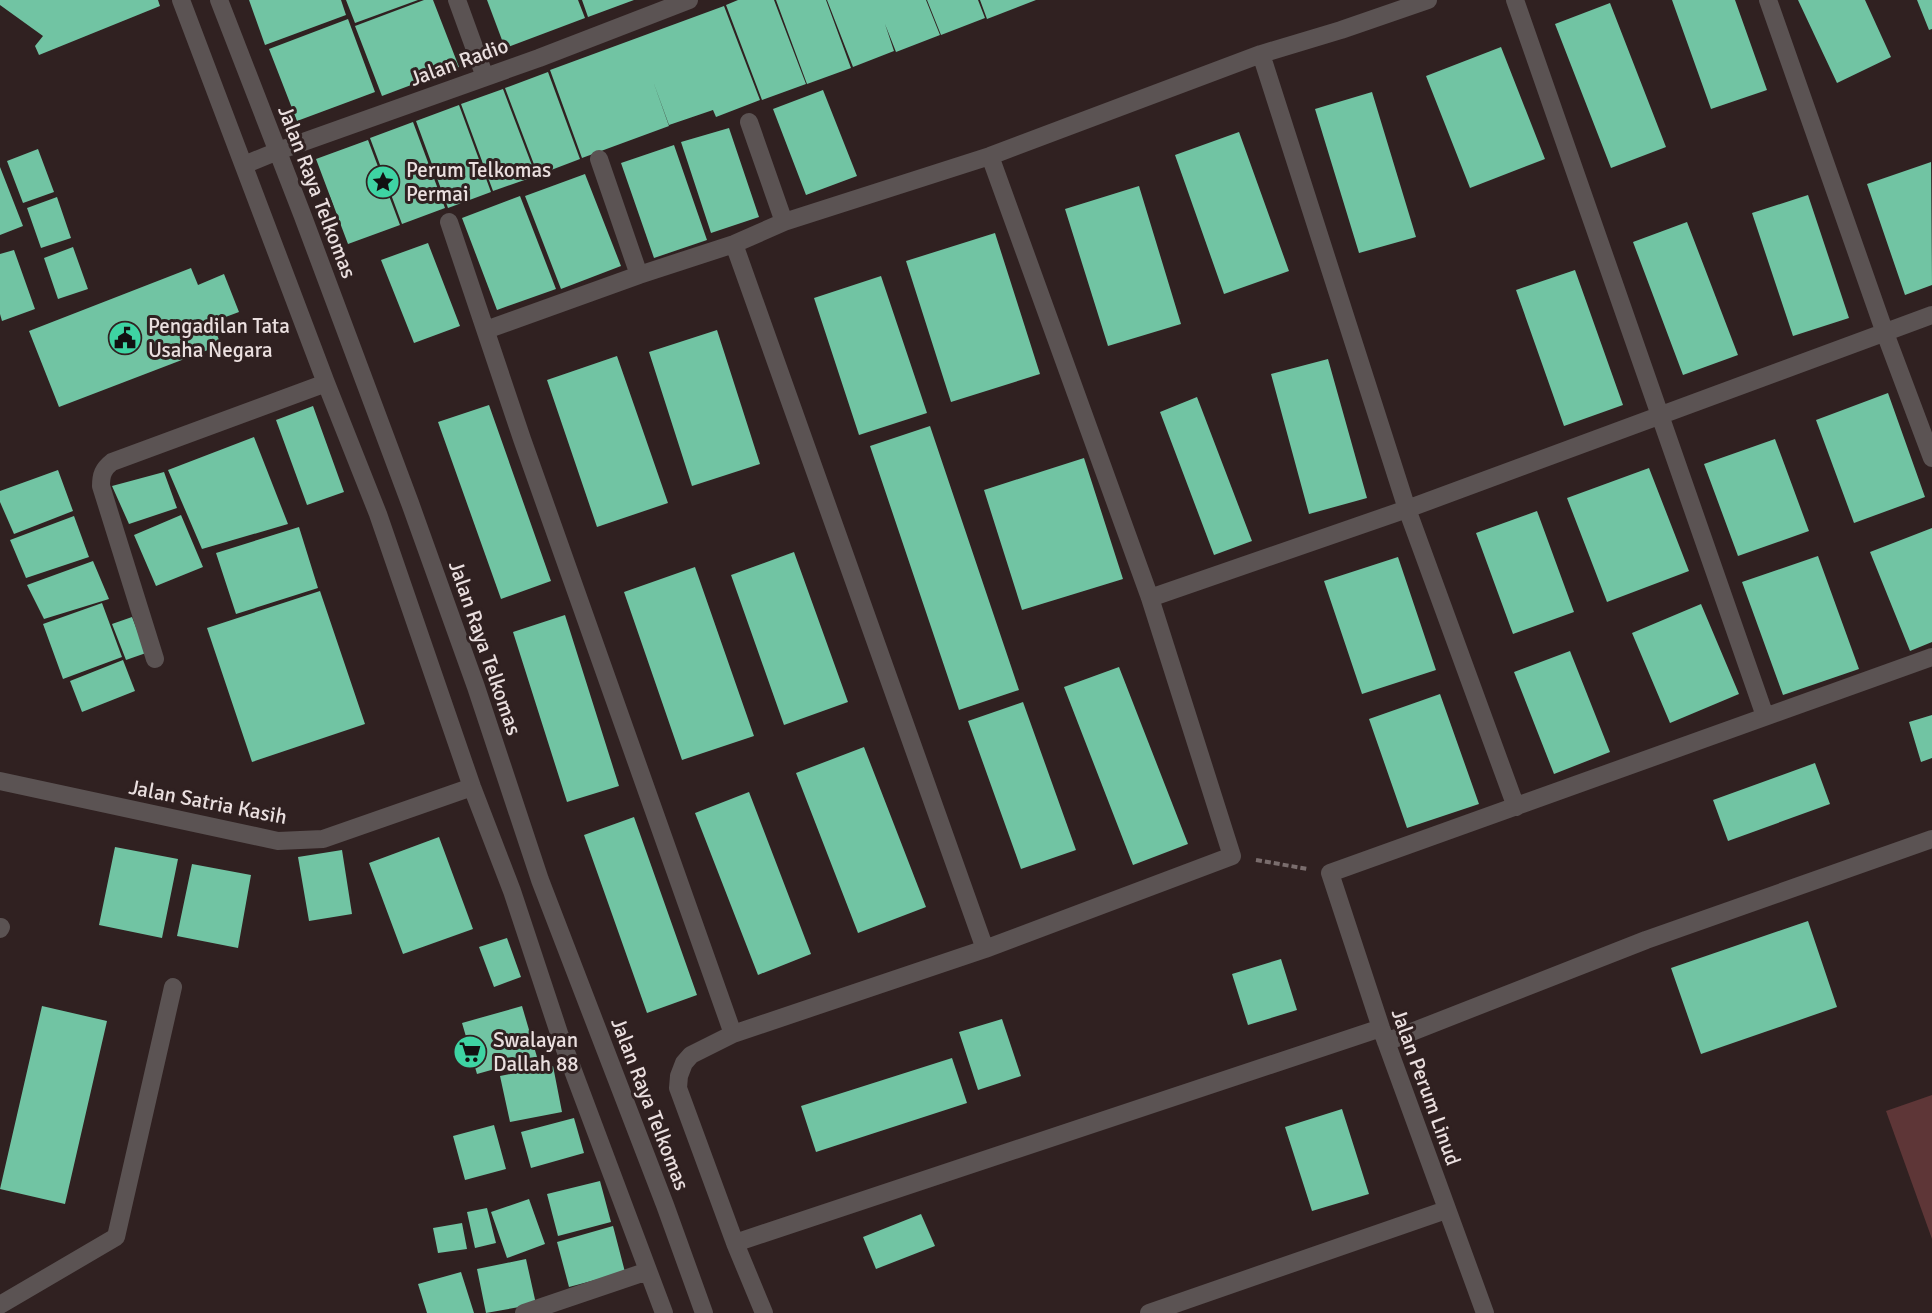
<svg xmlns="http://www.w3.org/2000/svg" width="1932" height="1313" font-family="Signika,sans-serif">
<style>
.green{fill:#5e3637}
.building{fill:#71c4a3}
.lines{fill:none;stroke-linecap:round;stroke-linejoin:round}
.path{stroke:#7a6d6d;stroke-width:4;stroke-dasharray:6 3;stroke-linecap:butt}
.minor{stroke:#5b5353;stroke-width:18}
.labels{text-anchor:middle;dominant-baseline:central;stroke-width:6;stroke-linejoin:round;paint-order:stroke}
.street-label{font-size:21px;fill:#eadfdf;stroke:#302121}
.poi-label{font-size:21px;fill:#eadfdf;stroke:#302121;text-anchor:start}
</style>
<rect width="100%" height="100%" fill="#302121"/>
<!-- green -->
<path class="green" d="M 1932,1095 L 1932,1239 L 1886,1111 Z"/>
<!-- building -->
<path class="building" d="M 0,0 L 158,0 L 160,6 L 39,55 L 35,46 L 43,36 L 0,5 Z
M 249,0 L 341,0 L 346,15 L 265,45 Z
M 346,0 L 418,0 L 355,23 Z
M 424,0 L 433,0 L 459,67 L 382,96 L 355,26 Z
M 487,0 L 578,0 L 585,18 L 505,48 Z
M 582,0 L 634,0 L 588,17 Z
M 738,0 L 774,0 L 806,84 L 762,100 L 726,5 Z
M 776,0 L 826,0 L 851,68 L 807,84 Z
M 827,0 L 926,0 L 940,35 L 896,52 L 885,24 L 894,51 L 853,67 Z
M 927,0 L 978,0 L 985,18 L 941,35 Z
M 980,0 L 1036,0 L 987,19 Z
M 1672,0 L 1735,0 L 1767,90 L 1711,109 Z
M 1798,0 L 1865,0 L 1891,57 L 1837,83 Z
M 1917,0 L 1932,0 L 1932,29 L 1929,30 Z
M 1610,3 L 1666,147 L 1611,168 L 1555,24 Z
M 724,6 L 760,100 L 716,117 L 713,110 L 669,125 L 653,81 L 669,126 L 582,158 L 550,70 Z
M 348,19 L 375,92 L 297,121 L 269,49 Z
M 1501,47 L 1545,159 L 1470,188 L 1426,76 Z
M 548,72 L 580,159 L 538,175 L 505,88 Z
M 503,89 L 536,176 L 493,191 L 461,104 Z
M 823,90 L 857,176 L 806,195 L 773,109 Z
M 1372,92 L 1416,237 L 1359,253 L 1315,109 Z
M 459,105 L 491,192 L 448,208 L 416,121 Z
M 413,122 L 445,208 L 402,224 L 370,138 Z
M 729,128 L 759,217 L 711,233 L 681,142 Z
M 1239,132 L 1289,271 L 1224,294 L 1175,155 Z
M 368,140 L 400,225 L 348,244 L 316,159 Z
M 674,145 L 707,240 L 654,258 L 621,163 Z
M 38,149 L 54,192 L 23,203 L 7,161 Z
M 1931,162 L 1932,285 L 1905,295 L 1867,184 Z
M 0,167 L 23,226 L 0,235 Z
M 585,174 L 621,266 L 561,289 L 525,196 Z
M 1139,186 L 1181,324 L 1108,346 L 1065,209 Z
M 1808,195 L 1849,318 L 1793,336 L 1752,213 Z
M 520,196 L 556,289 L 497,310 L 462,218 Z
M 57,197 L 71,238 L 41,248 L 27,208 Z
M 1687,222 L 1738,355 L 1683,375 L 1633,242 Z
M 995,233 L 1040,374 L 951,402 L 906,261 Z
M 428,243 L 460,326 L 414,343 L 381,260 Z
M 73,247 L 88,289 L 58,299 L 44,258 Z
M 14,250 L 35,309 L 2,321 L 0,314 L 0,254 Z
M 191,268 L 198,285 L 224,274 L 239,312 L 212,322 L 221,345 L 59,407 L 29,331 Z
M 1575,270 L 1623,405 L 1564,426 L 1516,290 Z
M 881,276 L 927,413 L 859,435 L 814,298 Z
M 717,330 L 760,464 L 692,486 L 649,352 Z
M 617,356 L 668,503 L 597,527 L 547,380 Z
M 1328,359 L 1367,498 L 1309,514 L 1271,374 Z
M 1888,393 L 1925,497 L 1854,523 L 1816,420 Z
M 1197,397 L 1252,541 L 1214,555 L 1160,412 Z
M 489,405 L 551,581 L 501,599 L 438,422 Z
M 313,406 L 344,492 L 307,505 L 276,420 Z
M 930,426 L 1019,690 L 959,710 L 870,446 Z
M 254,437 L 288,524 L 202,549 L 168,470 Z
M 1775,439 L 1809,531 L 1738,556 L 1704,464 Z
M 1084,458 L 1123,579 L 1022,610 L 984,490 Z
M 1649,468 L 1689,571 L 1607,602 L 1567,498 Z
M 58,470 L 73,511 L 14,534 L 0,502 L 0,491 Z
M 164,472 L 177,508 L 129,524 L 112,486 Z
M 1537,511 L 1574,612 L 1513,634 L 1476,533 Z
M 181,515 L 203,567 L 156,586 L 134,535 Z
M 74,516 L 89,557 L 26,578 L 10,540 Z
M 299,527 L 318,588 L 236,614 L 216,553 Z
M 1932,528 L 1932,642 L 1910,651 L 1870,552 Z
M 794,552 L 848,702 L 784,725 L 731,575 Z
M 1818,556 L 1859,669 L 1783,695 L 1742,582 Z
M 1398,557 L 1436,670 L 1362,694 L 1324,581 Z
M 93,561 L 109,599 L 44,619 L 27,585 Z
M 695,567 L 754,736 L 682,760 L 624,592 Z
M 320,591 L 365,724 L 252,762 L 207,628 Z
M 102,603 L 122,657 L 63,679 L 43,624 Z
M 1701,604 L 1739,694 L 1670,723 L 1632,633 Z
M 565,615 L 619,786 L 567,802 L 513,632 Z
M 132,617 L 146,653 L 126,660 L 112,624 Z
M 1570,651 L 1610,752 L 1554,774 L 1514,672 Z
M 123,660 L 135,691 L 82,712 L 70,681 Z
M 1119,667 L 1188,844 L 1133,865 L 1064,687 Z
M 1440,694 L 1479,804 L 1407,828 L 1369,719 Z
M 1023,702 L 1076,850 L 1021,869 L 968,721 Z
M 1932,715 L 1932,758 L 1921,762 L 1909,722 Z
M 864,747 L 926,907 L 858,933 L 796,773 Z
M 1815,763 L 1830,804 L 1728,841 L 1713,800 Z
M 749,792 L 811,954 L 758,975 L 695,813 Z
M 634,817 L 697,995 L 647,1013 L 584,835 Z
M 439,837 L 473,929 L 403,954 L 369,863 Z
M 115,847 L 178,859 L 162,938 L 99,925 Z
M 342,850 L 352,914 L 309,921 L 298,857 Z
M 192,864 L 251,875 L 238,948 L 177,936 Z
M 1808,921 L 1837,1007 L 1701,1054 L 1671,968 Z
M 507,938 L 521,977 L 494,987 L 479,947 Z
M 1281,959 L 1297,1010 L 1248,1025 L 1232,974 Z
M 42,1006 L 107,1021 L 65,1204 L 0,1189 Z
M 522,1006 L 537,1057 L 477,1074 L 462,1023 Z
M 1002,1019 L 1021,1076 L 978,1090 L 959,1032 Z
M 952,1058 L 967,1103 L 816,1152 L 801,1106 Z
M 553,1066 L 562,1112 L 510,1122 L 500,1076 Z
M 1342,1109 L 1369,1194 L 1312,1211 L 1285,1127 Z
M 574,1118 L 584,1153 L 531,1168 L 521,1132 Z
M 494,1125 L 506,1169 L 465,1180 L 453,1136 Z
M 600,1181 L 611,1222 L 558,1236 L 547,1194 Z
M 529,1199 L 545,1244 L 507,1258 L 491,1212 Z
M 487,1208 L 496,1243 L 475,1248 L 467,1212 Z
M 921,1214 L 935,1246 L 876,1269 L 863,1237 Z
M 462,1223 L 467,1249 L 438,1253 L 433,1228 Z
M 613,1226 L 625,1272 L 569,1287 L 557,1242 Z
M 526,1259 L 536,1304 L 486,1313 L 477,1269 Z
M 461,1272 L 474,1313 L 427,1313 L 418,1284 Z"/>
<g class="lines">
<!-- path -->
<path class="path" d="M 1256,860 L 1308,869"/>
<!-- minor -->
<path class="minor" d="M 181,0 L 326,383 L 378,514 L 472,787 L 512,891 L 560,1036 L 664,1313
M 219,0 L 302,214 L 410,503 L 476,687 L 540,880 L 665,1205 L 704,1313
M 457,0 L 485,77
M 1515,0 L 1765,716
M 1768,0 L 1885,333 L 1932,458
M 1261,54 L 1407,509 L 1516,807
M 749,122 L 784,222
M 599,159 L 639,275
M 244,165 L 278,151 L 539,58 L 689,0
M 449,222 L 522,439 L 733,1034
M 734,244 L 985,949
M 486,330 L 639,275 L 734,244 L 784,222 L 990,156 L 1261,54 L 1341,30 L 1428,0
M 1150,598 L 1407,509 L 1932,315
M 155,659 L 101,486 C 101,475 103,469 112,462 L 326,383
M 0,781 L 278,841 L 323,839 L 472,787
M 0,929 L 1,927
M 1386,1042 L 1646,940 L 1932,839
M 735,1243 L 1381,1028
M 0,1305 L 116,1237 L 173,987
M 524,1313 L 648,1271
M 764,1313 L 735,1243 L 678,1088 L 679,1076 L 684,1063 L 691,1055 L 733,1034 L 985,949 L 1232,856 L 1150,598 L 990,156
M 1149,1313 L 1446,1210
M 1485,1313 L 1381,1028 L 1330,873 L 1932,657"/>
</g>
<!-- icons -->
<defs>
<symbol id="sight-disc" viewBox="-11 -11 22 22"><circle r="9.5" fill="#3ed4a3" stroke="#302121"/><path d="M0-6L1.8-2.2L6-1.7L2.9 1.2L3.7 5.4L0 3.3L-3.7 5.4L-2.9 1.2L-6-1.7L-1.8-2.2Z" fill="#111"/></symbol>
<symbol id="civic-disc" viewBox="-11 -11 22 22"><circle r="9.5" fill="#3ed4a3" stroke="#302121"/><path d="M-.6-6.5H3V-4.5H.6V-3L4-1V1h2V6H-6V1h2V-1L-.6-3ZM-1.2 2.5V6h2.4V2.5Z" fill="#111"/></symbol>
<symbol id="supermarket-disc" viewBox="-11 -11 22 22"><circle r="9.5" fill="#3ed4a3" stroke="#302121"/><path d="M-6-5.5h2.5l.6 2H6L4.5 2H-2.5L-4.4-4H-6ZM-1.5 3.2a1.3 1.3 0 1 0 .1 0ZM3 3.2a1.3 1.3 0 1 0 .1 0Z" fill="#111"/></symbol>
</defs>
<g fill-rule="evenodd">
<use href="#sight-disc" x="364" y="163" width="38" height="38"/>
<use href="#civic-disc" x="106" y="319" width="38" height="38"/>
<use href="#supermarket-disc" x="451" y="1033" width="38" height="38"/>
</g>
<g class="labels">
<!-- street labels -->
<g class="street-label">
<text transform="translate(459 62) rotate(-20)">Jalan Radio</text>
<text transform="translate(317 192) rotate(69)">Jalan Raya Telkomas</text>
<text transform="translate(485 648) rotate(71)">Jalan Raya Telkomas</text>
<text transform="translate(208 802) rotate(11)">Jalan Satria Kasih</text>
<text transform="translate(1426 1087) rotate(70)">Jalan Perum Linud</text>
<text transform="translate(650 1104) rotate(69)">Jalan Raya Telkomas</text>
</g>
<!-- poi labels -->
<g class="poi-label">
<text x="406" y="170">Perum Telkomas<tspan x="406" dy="24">Permai</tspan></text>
<text x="148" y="326">Pengadilan Tata<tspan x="148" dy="24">Usaha Negara</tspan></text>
<text x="493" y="1040">Swalayan<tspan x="493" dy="24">Dallah 88</tspan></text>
</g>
</g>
</svg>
